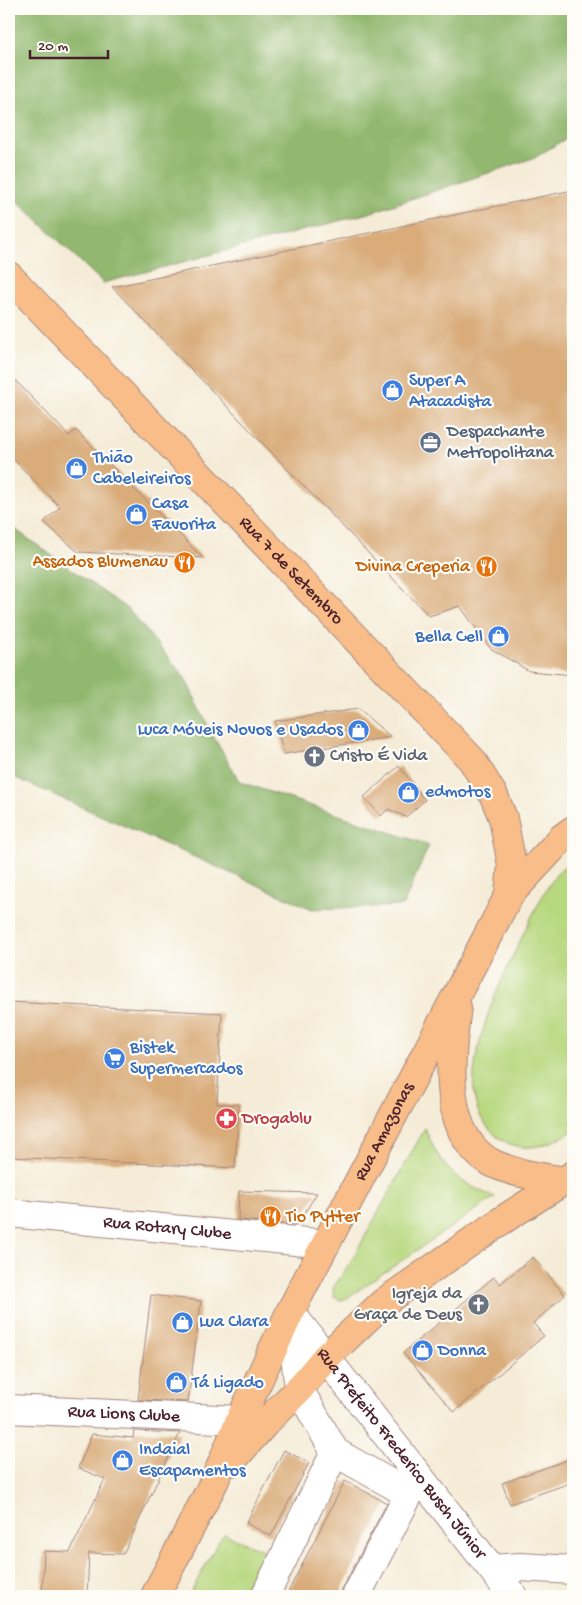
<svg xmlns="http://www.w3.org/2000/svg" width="582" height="1605" font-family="'Gochi Hand',sans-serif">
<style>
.green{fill:#b7d87f;stroke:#807c55}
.forest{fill:#91b86e;stroke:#6e6c4c}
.building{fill:#d9ac7a}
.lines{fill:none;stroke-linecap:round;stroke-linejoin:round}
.minor-casing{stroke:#a08681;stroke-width:30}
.major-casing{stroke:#a08681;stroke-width:30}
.minor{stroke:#fff;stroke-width:28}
.major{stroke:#f8bd88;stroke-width:28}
.labels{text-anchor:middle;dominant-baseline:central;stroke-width:4.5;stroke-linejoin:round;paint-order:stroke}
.shop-label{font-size:18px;fill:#366cbe;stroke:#fdfcf7;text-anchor:start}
.service-label{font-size:18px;fill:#4e5e75;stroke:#fdfcf7;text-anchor:start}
.food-label{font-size:18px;fill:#c56008;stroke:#fdfcf7;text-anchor:end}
.street-label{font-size:18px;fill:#4a1f2b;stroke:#fdfcf7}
.worship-label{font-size:18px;fill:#5b616d;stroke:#fdfcf7;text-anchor:start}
.health-label{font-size:18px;fill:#be3a42;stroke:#fdfcf7;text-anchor:start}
</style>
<rect width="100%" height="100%" fill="#fdfcf7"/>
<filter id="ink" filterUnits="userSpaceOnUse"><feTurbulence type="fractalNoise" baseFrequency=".02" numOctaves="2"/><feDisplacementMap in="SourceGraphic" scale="10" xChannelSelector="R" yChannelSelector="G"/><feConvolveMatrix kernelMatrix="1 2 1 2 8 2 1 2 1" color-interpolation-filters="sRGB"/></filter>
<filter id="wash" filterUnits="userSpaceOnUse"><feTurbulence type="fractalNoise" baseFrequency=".0096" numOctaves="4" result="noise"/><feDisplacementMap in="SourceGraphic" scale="20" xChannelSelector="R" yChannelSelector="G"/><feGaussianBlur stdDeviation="1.12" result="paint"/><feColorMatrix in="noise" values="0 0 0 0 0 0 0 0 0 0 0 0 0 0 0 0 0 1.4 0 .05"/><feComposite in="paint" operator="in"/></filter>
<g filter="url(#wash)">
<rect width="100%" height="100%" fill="#f5ecd7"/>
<!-- green -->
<path class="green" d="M 573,858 L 573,1131 C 551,1144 527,1155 502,1140 C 491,1133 481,1121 477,1108 C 472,1093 473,1074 476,1059 C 483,1019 501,981 518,945 C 530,920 542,893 559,871 C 563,867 569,863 573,858 Z
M 425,1128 C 441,1168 455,1181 495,1197 L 347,1298 L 341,1300 L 334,1297 L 333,1288 L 349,1265 Z
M 224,1534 L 267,1552 L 244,1596 L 189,1596 L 218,1542 Z"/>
<!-- forest -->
<path class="forest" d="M 9,9 L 573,9 L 573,134 L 536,157 L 369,213 L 103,283 L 9,193 Z
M 9,525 L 130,611 L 185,678 L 213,736 L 240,782 L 429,845 L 403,906 L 312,909 L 9,775 Z"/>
<g id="blocks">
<!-- building -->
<path class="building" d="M 573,190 L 573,675 L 529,671 L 490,648 L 460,606 L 429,616 L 112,287 Z
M 9,374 L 69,436 L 76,430 L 203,558 L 78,552 L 44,522 L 60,507 L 9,455 Z
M 358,709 L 391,737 L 284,754 L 275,721 Z
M 399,766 L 425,800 L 406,817 L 388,809 L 381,816 L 364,797 Z
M 9,1002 L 222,1013 L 217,1104 L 239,1104 L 235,1168 L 9,1157 Z
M 239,1191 L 317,1193 L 297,1225 L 238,1220 Z
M 533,1257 L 565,1295 L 533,1323 L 544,1336 L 454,1412 L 403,1353 L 494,1277 L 500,1284 Z
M 151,1295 L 201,1301 L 188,1402 L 138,1400 Z
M 134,1431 L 180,1433 L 123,1554 L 89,1553 L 87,1596 L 42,1596 L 44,1551 L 70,1552 L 105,1479 L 78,1468 L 92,1434 L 133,1438 Z
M 284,1450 L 309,1463 L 271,1536 L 246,1523 Z
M 573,1458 L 573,1482 L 510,1504 L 502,1483 Z
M 345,1481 L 387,1503 L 342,1589 L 340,1596 L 286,1596 Z"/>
</g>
</g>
<g filter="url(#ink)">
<use href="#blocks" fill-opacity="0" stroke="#a08681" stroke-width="1"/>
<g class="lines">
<defs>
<g id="minor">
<path id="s1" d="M 9,1213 L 326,1244"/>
<path id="s2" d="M 290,1312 L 513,1596"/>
<path d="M 290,1313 L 299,1389 L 335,1452 L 409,1494 L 356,1596"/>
<path id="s3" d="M 9,1409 L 240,1420"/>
<path d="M 492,1569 L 520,1567 L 573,1570"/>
<path d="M 265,1596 L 335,1452"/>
</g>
<g id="major">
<path id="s4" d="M 9,276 L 472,760 L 494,796 L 503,818 L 512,865 L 509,895"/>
<path d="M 457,1007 C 450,1056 440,1138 494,1164 C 516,1174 541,1177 565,1181"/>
<path d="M 231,1462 L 266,1422 L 299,1389 L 325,1358 L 384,1302 L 501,1221 L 573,1175"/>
<path id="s5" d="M 155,1596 L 214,1482 L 240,1420 L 290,1312 L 509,895 L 562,838 L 573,830"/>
</g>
</defs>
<!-- minor casing -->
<use href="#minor" class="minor-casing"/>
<!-- major casing -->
<use href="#major" class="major-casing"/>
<!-- minor -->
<use href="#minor" class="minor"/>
<!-- major -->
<use href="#major" class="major"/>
</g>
</g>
<!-- icons -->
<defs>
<symbol id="shop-disc" viewBox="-11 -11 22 22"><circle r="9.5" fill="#3f7fe0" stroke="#fdfcf7"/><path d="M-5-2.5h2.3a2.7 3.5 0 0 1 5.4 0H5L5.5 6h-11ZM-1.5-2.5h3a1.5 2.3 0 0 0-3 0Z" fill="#fff"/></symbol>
<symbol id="office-disc" viewBox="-11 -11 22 22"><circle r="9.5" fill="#5c6f8a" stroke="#fdfcf7"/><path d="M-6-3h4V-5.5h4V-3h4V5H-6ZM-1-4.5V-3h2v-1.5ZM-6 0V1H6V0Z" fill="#fff"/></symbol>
<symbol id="restaurant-disc" viewBox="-11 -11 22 22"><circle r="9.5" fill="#e8710a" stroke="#fdfcf7"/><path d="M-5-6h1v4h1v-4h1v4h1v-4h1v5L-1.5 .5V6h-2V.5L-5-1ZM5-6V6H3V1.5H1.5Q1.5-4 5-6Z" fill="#fff"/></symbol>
<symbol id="church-disc" viewBox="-11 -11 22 22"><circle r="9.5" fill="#6b7280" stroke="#fdfcf7"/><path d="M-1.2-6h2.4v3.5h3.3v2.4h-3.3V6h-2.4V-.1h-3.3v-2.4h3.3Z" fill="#fff"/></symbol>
<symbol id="supermarket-disc" viewBox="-11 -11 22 22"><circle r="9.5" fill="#3f7fe0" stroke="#fdfcf7"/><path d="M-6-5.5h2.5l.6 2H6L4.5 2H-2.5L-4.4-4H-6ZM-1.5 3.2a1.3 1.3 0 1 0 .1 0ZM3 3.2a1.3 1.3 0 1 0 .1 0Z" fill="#fff"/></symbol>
<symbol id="pharmacy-disc" viewBox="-11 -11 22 22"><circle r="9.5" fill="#e0444e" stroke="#fdfcf7"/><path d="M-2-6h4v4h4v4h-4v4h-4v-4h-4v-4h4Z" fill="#fff"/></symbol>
</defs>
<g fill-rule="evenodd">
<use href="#shop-disc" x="380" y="378" width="25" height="25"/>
<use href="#office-disc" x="418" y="430" width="25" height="25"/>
<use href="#shop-disc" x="64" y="456" width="25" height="25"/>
<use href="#shop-disc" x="124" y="502" width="25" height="25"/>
<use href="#restaurant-disc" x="172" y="550" width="25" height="25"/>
<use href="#restaurant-disc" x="474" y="554" width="25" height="25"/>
<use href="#shop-disc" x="486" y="624" width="25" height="25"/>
<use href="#shop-disc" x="346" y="718" width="25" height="25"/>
<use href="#church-disc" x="302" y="744" width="25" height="25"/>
<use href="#shop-disc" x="396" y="780" width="25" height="25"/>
<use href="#supermarket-disc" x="102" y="1046" width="25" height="25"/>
<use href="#pharmacy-disc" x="214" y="1106" width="25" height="25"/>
<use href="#restaurant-disc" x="258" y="1204" width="25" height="25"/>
<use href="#church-disc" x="466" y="1292" width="25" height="25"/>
<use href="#shop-disc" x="170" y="1310" width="25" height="25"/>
<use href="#shop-disc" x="410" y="1338" width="25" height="25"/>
<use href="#shop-disc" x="164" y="1370" width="25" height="25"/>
<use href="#shop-disc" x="110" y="1448" width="25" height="25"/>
</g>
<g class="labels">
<!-- shop labels -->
<g class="shop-label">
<text x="409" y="381">Super A<tspan x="409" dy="21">Atacadista</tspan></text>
<text x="93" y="458">Thião<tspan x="93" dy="21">Cabeleireiros</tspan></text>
<text x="152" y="504">Casa<tspan x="152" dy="21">Favorita</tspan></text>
<text x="483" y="637" text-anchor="end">Bella Cell</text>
<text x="343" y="730" text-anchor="end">Luca Móveis Novos e Usados</text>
<text x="425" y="792">edmotos</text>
<text x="130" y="1048">Bistek<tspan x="130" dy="21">Supermercados</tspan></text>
<text x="199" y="1322">Lua Clara</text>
<text x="438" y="1351">Donna</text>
<text x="192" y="1383">Tá Ligado</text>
<text x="139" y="1450">Indaial<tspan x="139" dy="21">Escapamentos</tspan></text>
</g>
<!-- service labels -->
<g class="service-label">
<text x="447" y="432">Despachante<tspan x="447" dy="21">Metropolitana</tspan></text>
</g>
<!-- food labels -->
<g class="food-label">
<text x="168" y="562">Assados Blumenau</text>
<text x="470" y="567">Divina Creperia</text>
<text x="286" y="1217" text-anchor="start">Tio Pytter</text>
</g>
<!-- street labels -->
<g class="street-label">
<text stroke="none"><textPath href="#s4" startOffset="408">Rua 7 de Setembro</textPath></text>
<text stroke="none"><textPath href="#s5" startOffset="518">Rua Amazonas</textPath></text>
<text stroke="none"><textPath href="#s1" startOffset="159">Rua Rotary Clube</textPath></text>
<text stroke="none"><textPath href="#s3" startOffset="115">Rua Lions Clube</textPath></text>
<text stroke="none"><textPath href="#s2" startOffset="180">Rua Prefeito Frederico Busch Júnior</textPath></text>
</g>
<!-- worship labels -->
<g class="worship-label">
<text x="330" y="756">Cristo É Vida</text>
<text x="462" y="1294" text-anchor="end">Igreja da<tspan x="462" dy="21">Graça de Deus</tspan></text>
</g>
<!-- health labels -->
<g class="health-label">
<text x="242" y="1119">Drogablu</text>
</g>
</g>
<!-- margin -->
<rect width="582" height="1605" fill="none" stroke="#fdfcf7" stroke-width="30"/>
<!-- scale -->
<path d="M30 50v8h78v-8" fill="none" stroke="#4a1f2b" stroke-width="2.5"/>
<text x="38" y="50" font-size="15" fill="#4a1f2b" stroke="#fdfcf7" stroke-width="4" paint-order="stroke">20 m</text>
</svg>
